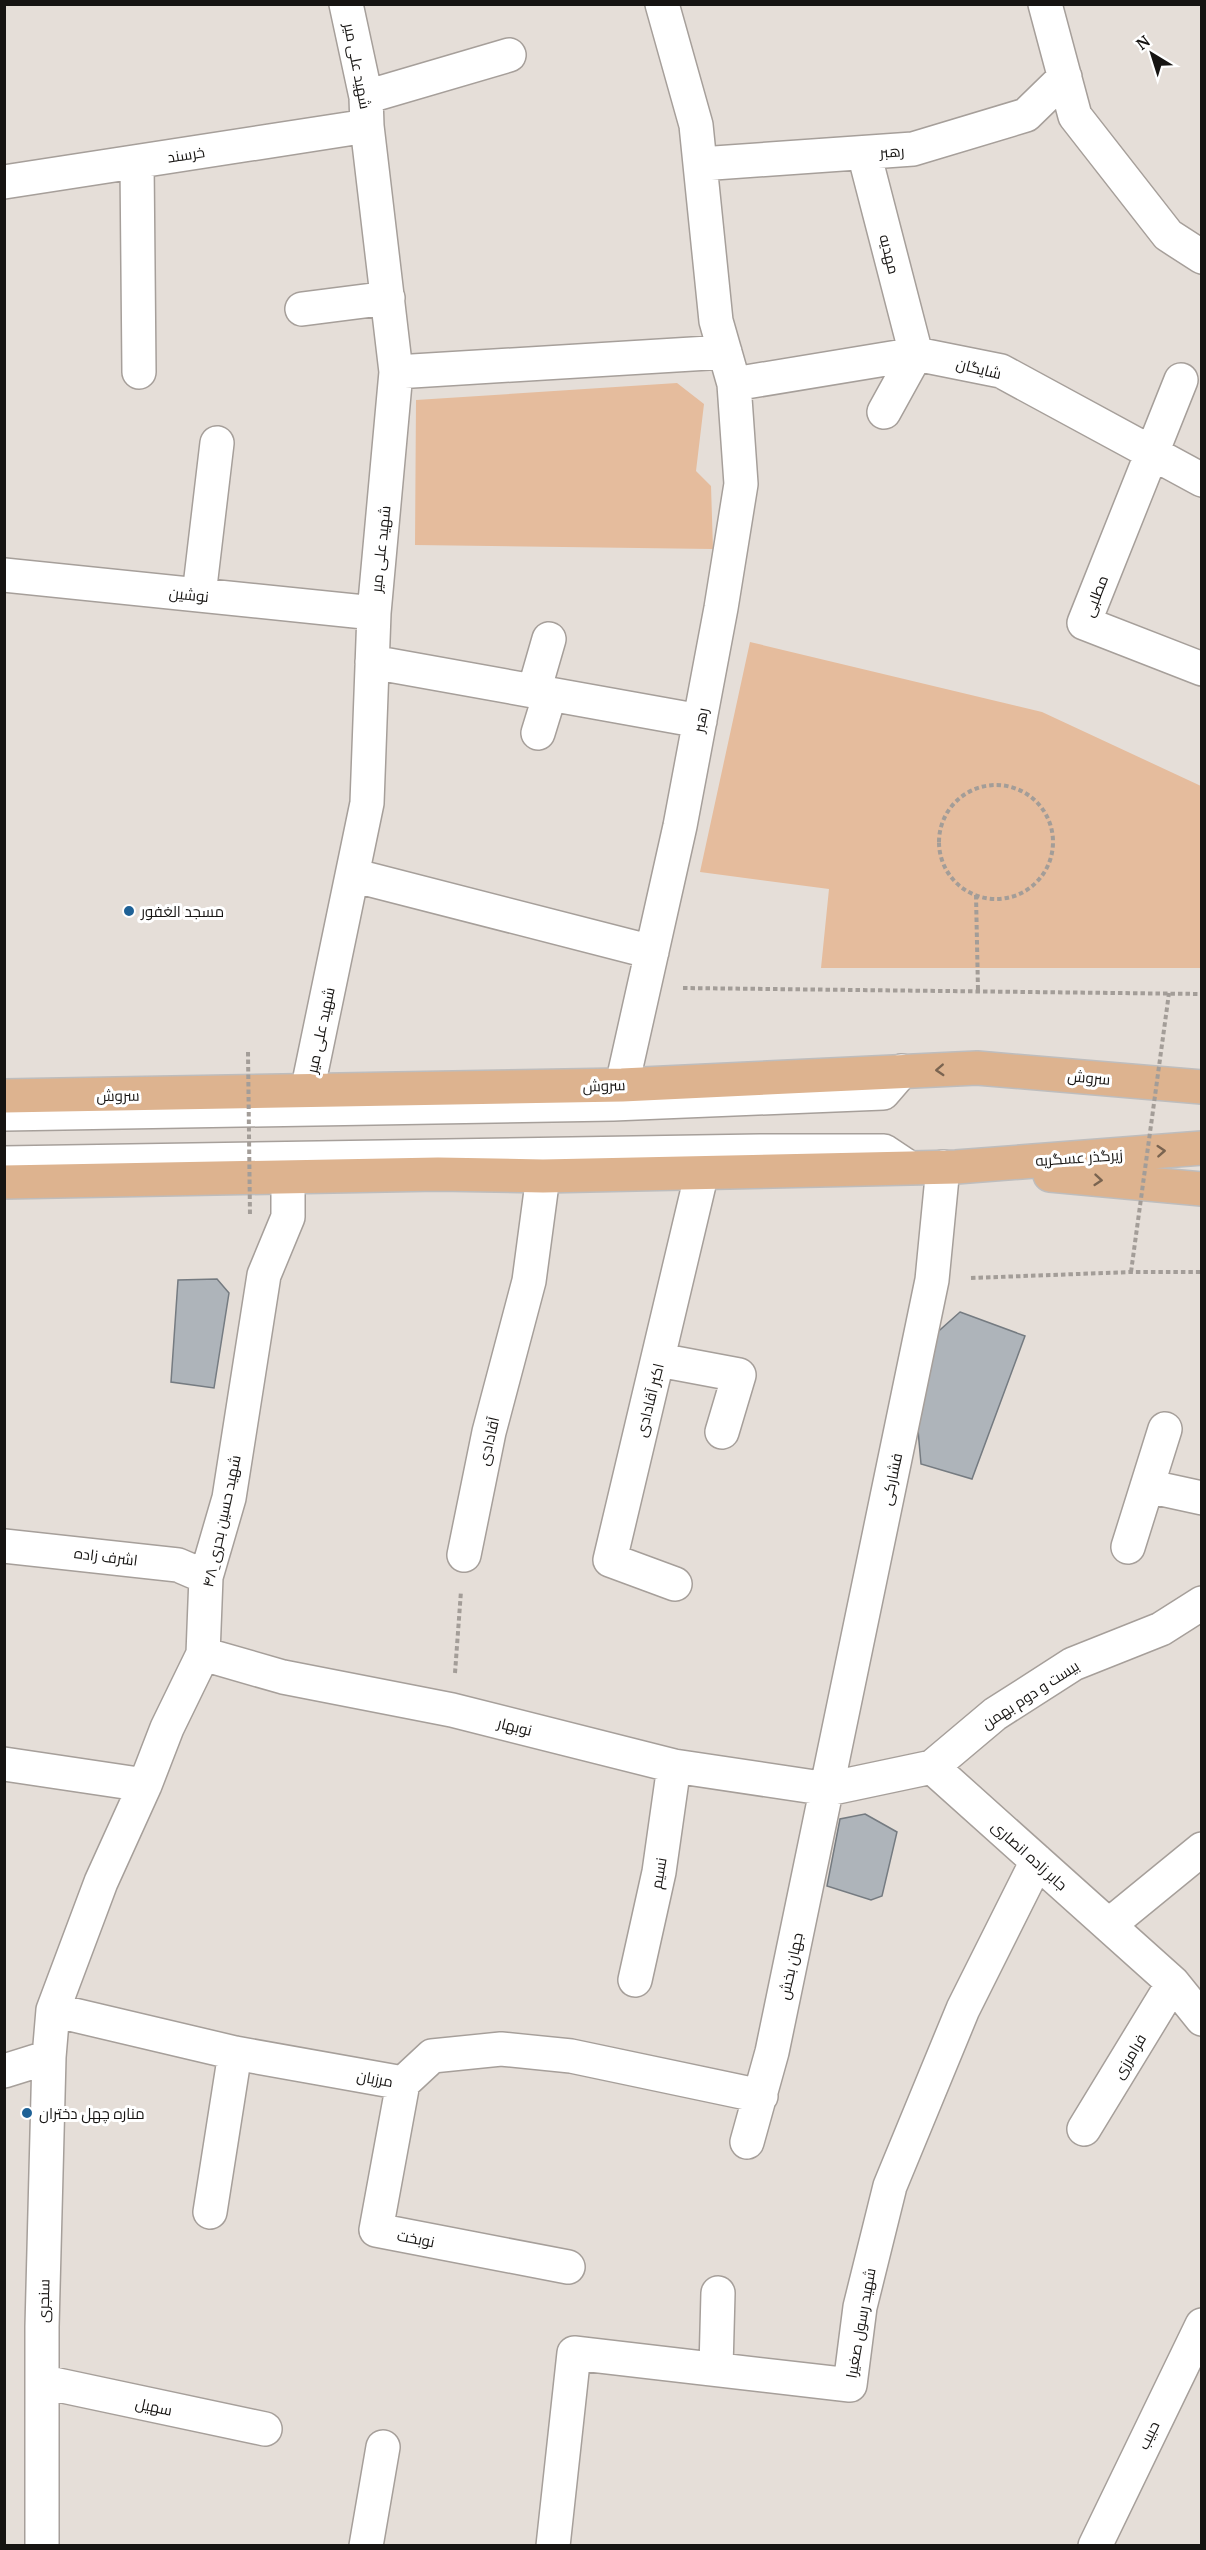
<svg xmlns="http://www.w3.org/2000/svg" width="1206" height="2550" font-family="'PT Serif',Cairo,serif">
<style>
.green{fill:#e5bc9d}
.building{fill:#aeb4ba;stroke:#757b81;stroke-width:1.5}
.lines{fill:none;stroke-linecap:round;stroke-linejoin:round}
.minor-casing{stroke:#a69f9a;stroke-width:36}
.major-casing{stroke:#bebdbd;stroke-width:36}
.path{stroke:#a39d98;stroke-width:4;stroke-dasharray:4.5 3;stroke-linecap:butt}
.minor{stroke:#fff;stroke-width:33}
.major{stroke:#ddb38f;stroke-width:33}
.path-bridge{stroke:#a39d98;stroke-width:4;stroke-dasharray:4.5 3;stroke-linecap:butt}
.oneway{stroke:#7a6450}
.poi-dot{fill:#1e6196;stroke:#fff;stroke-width:2}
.labels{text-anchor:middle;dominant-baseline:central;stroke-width:6;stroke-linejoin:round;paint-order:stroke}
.street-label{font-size:15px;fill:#161412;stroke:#fff}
.poi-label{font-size:15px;fill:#161412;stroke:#fff;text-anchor:start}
</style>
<rect width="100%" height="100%" fill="#e5ded8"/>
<!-- green -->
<path class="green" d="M 677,383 L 704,404 L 696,471 L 711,486 L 713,549 L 415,545 L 416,400 Z
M 750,642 L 1042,712 L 1201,786 L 1201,968 L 821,968 L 829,889 L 700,872 Z"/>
<!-- building -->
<path class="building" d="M 217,1279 L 229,1293 L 214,1388 L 171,1382 L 178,1280 Z
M 960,1312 L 1025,1336 L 972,1479 L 921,1464 L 918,1430 L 931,1338 Z
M 865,1814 L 897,1832 L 882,1896 L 871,1900 L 827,1886 L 840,1819 Z"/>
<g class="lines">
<defs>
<path id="minor" d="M 1045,4 L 1075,116 L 1168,235 L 1202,257
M 366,97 L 509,55
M 864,153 L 916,354 L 884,412
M 137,162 L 139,372
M 700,164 L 913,149 L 1026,115 L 1065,77
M 4,182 L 367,126
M 302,309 L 388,298
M 396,372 L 725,352
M 1181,380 L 1084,623 L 1202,669
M 734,384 L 916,354 L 1001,371 L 1202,480
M 4,575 L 374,613
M 199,595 L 217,443
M 372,662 L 700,721
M 534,691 L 549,639
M 538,733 L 550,694
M 352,875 L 652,952
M 622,1085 L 680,826 L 721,608 L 741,484 L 734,384 L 716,321 L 696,125 L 662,4
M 307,1092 L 367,803 L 374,613 L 396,372 L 367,126 L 366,97 L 346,4
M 4,1114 L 613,1104 L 883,1093 L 902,1071
M 4,1163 L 760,1151 L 884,1151 L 908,1167
M 659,1360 L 739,1375 L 722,1432
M 1147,1486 L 1202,1498
M 4,1546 L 178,1565 L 206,1577
M 1128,1547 L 1165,1429
M 464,1555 L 489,1432 L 529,1281 L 543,1176
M 675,1584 L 610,1560 L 702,1172
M 203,1654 L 283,1677 L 452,1710 L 674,1766 L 828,1789 L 932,1767 L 1173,1983 L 1202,2019
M 4,1764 L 145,1785
M 932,1767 L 995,1714 L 1073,1664 L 1161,1629 L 1202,1603
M 1109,1925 L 1202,1849
M 635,1980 L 659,1872 L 674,1766
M 53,2010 L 235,2053 L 403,2083 L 432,2056 L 501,2049 L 571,2056 L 761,2096
M 4,2071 L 49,2057
M 403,2083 L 376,2230 L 568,2267
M 1084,2129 L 1173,1983
M 747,2142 L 772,2052 L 932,1280 L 943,1167
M 210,2212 L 235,2053
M 716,2368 L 718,2293
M 44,2382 L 265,2429
M 42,2546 L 42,2327 L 49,2057 L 53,2010 L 101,1882 L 145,1785 L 167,1728 L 203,1654 L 206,1577 L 229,1498 L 264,1275 L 288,1217 L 288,1177
M 366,2546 L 383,2447
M 553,2546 L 574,2353 L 850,2385 L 860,2307 L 890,2186 L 963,2009 L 1037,1861
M 1095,2546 L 1202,2325"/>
<path id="major" d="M 4,1096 L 622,1085 L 977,1068 L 1202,1087
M 1050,1175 L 1202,1189
M 4,1182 L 438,1174 L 543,1176 L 956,1167 L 1202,1148"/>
</defs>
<!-- minor casing -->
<use href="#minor" class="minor-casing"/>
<!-- major casing -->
<use href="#major" class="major-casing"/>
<!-- path -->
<path class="path" d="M939 842a57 57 0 1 1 114 0a57 57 0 1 1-114 0Z
M 976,895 L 978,991
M 683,988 L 1202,994
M 971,1278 L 1131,1272 L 1202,1272
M 455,1673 L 461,1591"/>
<!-- minor -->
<use href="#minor" class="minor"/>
<!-- major -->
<use href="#major" class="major"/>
<!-- path-bridge -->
<path class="path-bridge" d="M 248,1052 L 250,1216
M 1131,1272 L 1169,993"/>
</g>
<!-- one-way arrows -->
<defs><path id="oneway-chevron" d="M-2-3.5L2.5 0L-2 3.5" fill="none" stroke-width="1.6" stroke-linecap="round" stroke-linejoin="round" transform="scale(1.5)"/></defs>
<g class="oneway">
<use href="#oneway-chevron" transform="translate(940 1070) rotate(177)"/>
<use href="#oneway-chevron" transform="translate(1161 1151) rotate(-4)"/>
<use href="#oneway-chevron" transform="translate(1098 1180) rotate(5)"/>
</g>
<!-- markers -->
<g class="poi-dot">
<circle cx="129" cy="911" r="6"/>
<circle cx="27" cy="2113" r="6"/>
</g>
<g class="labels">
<!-- street labels -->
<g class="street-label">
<text transform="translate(358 66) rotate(79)">شهید علی میر</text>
<text transform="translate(892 151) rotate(-4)">رهبر</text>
<text transform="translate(186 154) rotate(-9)">خرسند</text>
<text transform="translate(890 254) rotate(76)">مهدیه</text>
<text transform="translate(979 368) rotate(14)">شایگان</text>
<text transform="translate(380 549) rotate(-84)">شهید علی میر</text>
<text transform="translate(189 594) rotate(6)">نوشین</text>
<text transform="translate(1095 596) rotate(-69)">مطلبی</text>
<text transform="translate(700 720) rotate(-79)">رهبر</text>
<text transform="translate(320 1030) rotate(-78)">شهید علی میر</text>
<text transform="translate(1089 1077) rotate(5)">سروش</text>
<text transform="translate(604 1085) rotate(-2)">سروش</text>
<text transform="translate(118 1095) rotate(-1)">سروش</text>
<text transform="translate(1079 1157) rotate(-4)">زیرگذر عسگریه</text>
<text transform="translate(649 1400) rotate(-76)">اکبر آقادادی</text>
<text transform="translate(488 1441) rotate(-77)">آقادادی</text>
<text transform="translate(891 1479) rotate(-78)">فشارکی</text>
<text transform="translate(221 1521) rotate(-78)">۴۸_شهید حسین بحری</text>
<text transform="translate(106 1556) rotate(7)">اشرف زاده</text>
<text transform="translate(1030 1694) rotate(-33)">بیست و دوم بهمن</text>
<text transform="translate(515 1726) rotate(14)">نوبهار</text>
<text transform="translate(1030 1855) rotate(42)">جابر زاده انصاری</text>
<text transform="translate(658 1873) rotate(-80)">نسیم</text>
<text transform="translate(790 1966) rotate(-78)">جهان بخش</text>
<text transform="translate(1129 2056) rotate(-59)">فرامرزی</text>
<text transform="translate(375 2078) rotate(10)">مرزبان</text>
<text transform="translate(416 2238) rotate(11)">نوبخت</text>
<text transform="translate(43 2301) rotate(-89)">سنجری</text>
<text transform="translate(860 2323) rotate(-80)">شهید رسول صغیرا</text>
<text transform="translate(154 2406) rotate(12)">سهیل</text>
<text transform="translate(1148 2435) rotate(-64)">حبیب</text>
</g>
<!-- poi labels -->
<g class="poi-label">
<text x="141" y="911">مسجد الغفور</text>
<text x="39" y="2113">مناره چهل دختران</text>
</g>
</g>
<!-- border -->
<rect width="1206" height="2550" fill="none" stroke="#161412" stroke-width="12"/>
<!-- north arrow -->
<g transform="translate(1152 54) rotate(322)" stroke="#ffffff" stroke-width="4.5" paint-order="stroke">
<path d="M0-4.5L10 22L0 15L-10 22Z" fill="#161412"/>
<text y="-9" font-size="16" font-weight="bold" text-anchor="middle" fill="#161412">N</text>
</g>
</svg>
